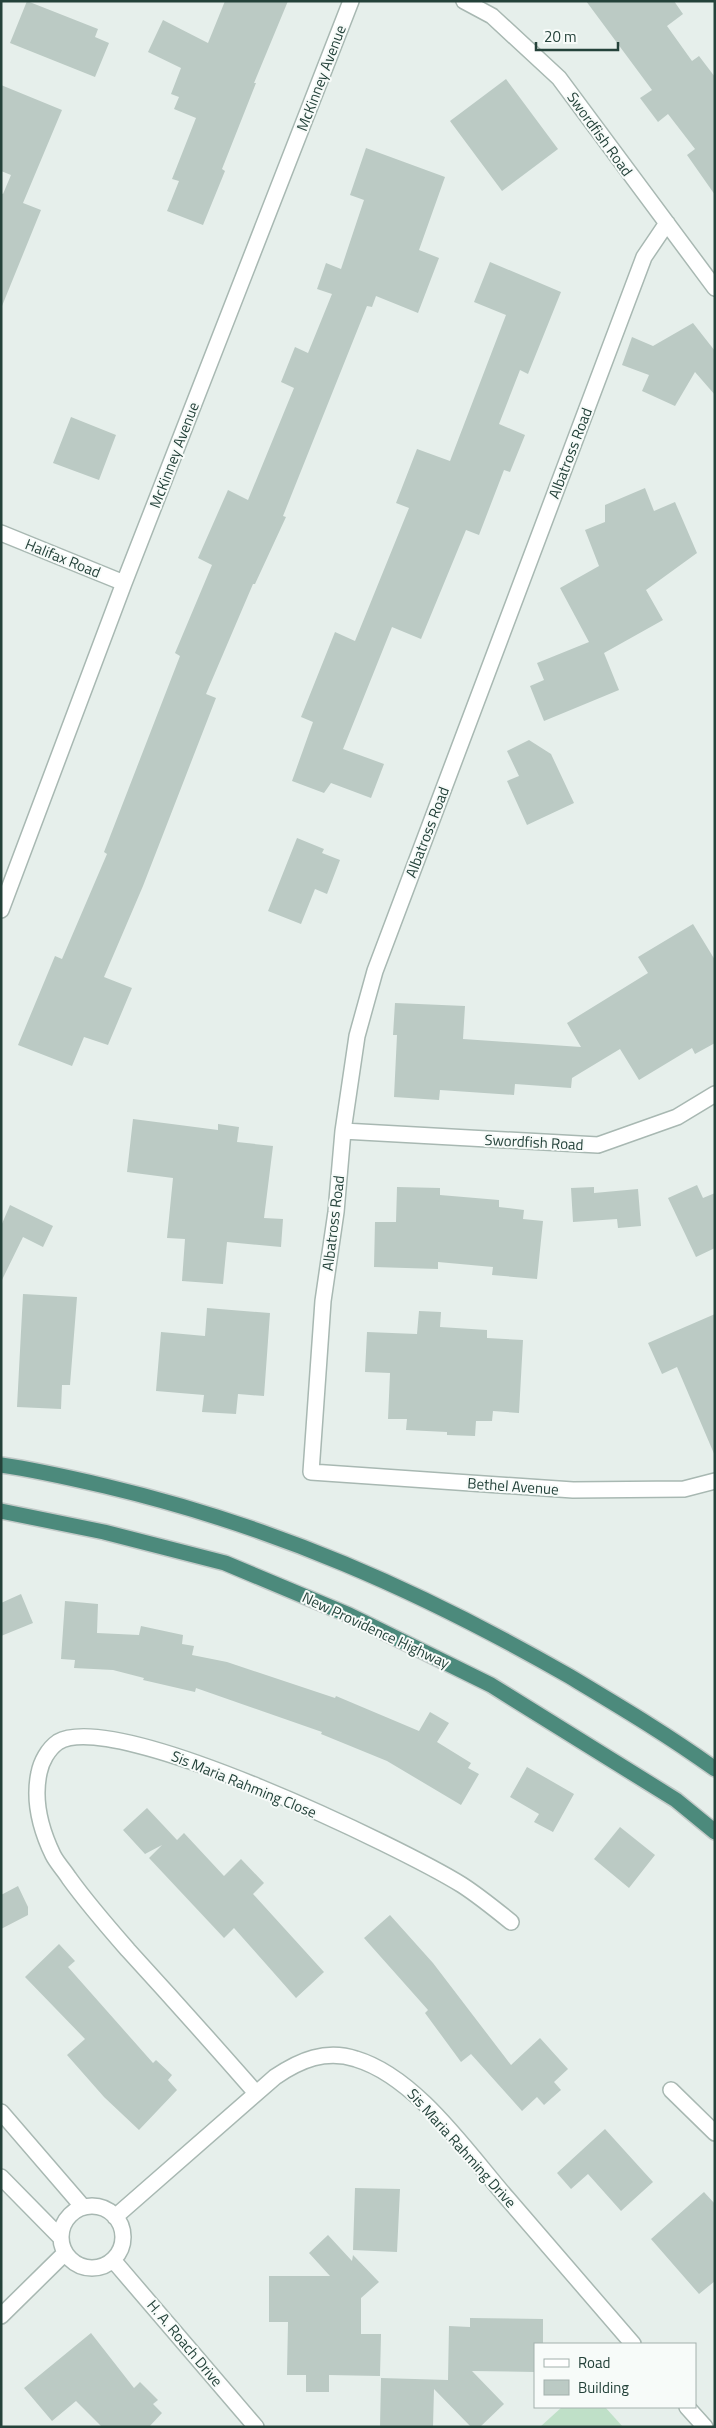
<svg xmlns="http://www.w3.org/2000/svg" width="716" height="2428" font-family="'Titillium Web',sans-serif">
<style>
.green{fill:#bfe0c8}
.building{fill:#bbcac4}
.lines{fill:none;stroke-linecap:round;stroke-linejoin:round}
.minor-casing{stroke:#a8b8b2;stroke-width:18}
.trunk-casing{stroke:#c2cac8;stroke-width:18}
.minor{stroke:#fff;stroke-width:15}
.trunk{stroke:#4c8a7c;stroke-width:15}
.labels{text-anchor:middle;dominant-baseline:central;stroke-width:4;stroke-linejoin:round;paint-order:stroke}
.street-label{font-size:15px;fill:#24423a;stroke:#f7fbf9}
</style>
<rect width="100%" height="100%" fill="#e6efeb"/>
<!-- green -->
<path class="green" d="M 562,2407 L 605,2407 L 623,2427 L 540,2427 Z"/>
<!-- building -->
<path class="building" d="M 27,1 L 98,29 L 95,37 L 109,43 L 95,77 L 10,43 Z
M 225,1 L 288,1 L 254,83 L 256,83 L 222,169 L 225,171 L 203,225 L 167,211 L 179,181 L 172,179 L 196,118 L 174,109 L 179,97 L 171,94 L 181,68 L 148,52 L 163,20 L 208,43 Z
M 586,1 L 674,1 L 683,14 L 667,26 L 692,61 L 699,56 L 715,77 L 715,195 L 687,155 L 695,149 L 668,114 L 658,122 L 640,98 L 652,90 Z
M 506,79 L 558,149 L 502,191 L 450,121 Z
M 1,85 L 62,110 L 23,203 L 41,210 L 2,306 L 1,193 L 3,194 L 11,175 L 1,171 Z
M 366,148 L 445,177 L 419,250 L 439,258 L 418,313 L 376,296 L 372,307 L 367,306 L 283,516 L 286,517 L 255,584 L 253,584 L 206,694 L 216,698 L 143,886 L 104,977 L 132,988 L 108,1045 L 84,1037 L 72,1066 L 18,1045 L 55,956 L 62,959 L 107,854 L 104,852 L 180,656 L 175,653 L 212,565 L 198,558 L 228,490 L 248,500 L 294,388 L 281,382 L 295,347 L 308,353 L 332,294 L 317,289 L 326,263 L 341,269 L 364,200 L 350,195 Z
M 490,262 L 561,292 L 528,374 L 520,370 L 499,424 L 525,435 L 510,472 L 504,470 L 479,535 L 466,530 L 421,639 L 392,627 L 343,749 L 384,764 L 371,798 L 331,783 L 324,793 L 292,781 L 313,722 L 301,717 L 335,632 L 355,641 L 409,508 L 396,503 L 417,449 L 450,461 L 506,315 L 474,302 Z
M 693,323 L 715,351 L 715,395 L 695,372 L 675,406 L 642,391 L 649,375 L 622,365 L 632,337 L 653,346 Z
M 71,417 L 116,435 L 99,480 L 53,463 Z
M 645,488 L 654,511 L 675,502 L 697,553 L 646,590 L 663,620 L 604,653 L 619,690 L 544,721 L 530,686 L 544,680 L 537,663 L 589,642 L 560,588 L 599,566 L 585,530 L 605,522 L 605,505 Z
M 529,740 L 551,754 L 574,803 L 527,825 L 507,781 L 519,776 L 507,751 Z
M 297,838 L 324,849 L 322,853 L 340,860 L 327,894 L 315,889 L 301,924 L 268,911 Z
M 693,924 L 715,960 L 715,1043 L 695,1054 L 692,1048 L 639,1080 L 620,1049 L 572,1078 L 571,1088 L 515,1084 L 514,1095 L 440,1090 L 439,1100 L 394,1097 L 397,1035 L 393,1035 L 395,1003 L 465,1006 L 463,1039 L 581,1047 L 567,1023 L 648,973 L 638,957 Z
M 133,1119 L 218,1130 L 218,1124 L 239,1127 L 237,1142 L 273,1146 L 264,1218 L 283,1219 L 281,1247 L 227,1242 L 223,1284 L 182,1281 L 185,1239 L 167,1238 L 173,1178 L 127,1172 Z
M 697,1185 L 703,1198 L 715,1193 L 715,1248 L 696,1257 L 668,1198 Z
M 397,1187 L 440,1188 L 440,1195 L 499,1200 L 499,1207 L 524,1210 L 523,1219 L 543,1221 L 537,1279 L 492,1275 L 493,1267 L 438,1262 L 438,1269 L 374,1267 L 375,1222 L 396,1222 Z
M 594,1187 L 594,1193 L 638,1189 L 641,1226 L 618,1228 L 617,1219 L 573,1222 L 571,1188 Z
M 10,1205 L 53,1226 L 43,1247 L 23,1237 L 1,1282 L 1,1226 Z
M 23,1294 L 77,1297 L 70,1385 L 62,1385 L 61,1409 L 17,1407 Z
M 207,1308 L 270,1313 L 264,1396 L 238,1394 L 236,1414 L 202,1412 L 204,1395 L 156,1391 L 161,1332 L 205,1336 Z
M 419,1311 L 441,1312 L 440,1327 L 487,1330 L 487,1338 L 523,1340 L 519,1413 L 493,1411 L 492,1421 L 476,1421 L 475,1436 L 447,1435 L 447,1432 L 406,1430 L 407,1419 L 388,1419 L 390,1373 L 365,1372 L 367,1332 L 417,1334 Z
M 715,1314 L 715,1456 L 677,1367 L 662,1374 L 648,1343 Z
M 21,1594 L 33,1623 L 1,1636 L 1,1603 Z
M 65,1601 L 98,1604 L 97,1633 L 139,1635 L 141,1626 L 183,1635 L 182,1644 L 194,1646 L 192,1655 L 227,1662 L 335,1698 L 336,1696 L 419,1731 L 430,1712 L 449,1723 L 437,1742 L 471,1763 L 468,1768 L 479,1774 L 461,1805 L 387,1761 L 321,1734 L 322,1732 L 196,1688 L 195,1692 L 143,1680 L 144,1678 L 113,1670 L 74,1668 L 75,1660 L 61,1659 Z
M 527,1767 L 574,1794 L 553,1832 L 534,1822 L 539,1814 L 510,1797 Z
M 147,1808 L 177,1840 L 184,1833 L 224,1876 L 241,1859 L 264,1883 L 253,1894 L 324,1972 L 296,1998 L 234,1928 L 224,1938 L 149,1858 L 162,1845 L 145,1854 L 123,1830 Z
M 620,1827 L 655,1855 L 629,1888 L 594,1859 Z
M 18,1886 L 28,1907 L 28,1915 L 1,1929 L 1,1895 Z
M 390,1915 L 433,1963 L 511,2065 L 540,2038 L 568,2069 L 554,2082 L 561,2090 L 544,2105 L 537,2097 L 522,2111 L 471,2054 L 461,2062 L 425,2013 L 428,2010 L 364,1938 Z
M 59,1944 L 75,1961 L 68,1967 L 153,2063 L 156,2060 L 172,2075 L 168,2080 L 177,2090 L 139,2130 L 104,2097 L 67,2055 L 85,2039 L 25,1977 Z
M 605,2129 L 653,2182 L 621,2211 L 588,2174 L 571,2189 L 557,2173 Z
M 355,2188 L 400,2189 L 397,2252 L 353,2250 Z
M 704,2192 L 715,2204 L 715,2281 L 699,2294 L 651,2239 Z
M 328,2235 L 352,2261 L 353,2255 L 379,2282 L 361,2298 L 361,2334 L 381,2334 L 380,2376 L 329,2375 L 329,2392 L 306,2392 L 306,2375 L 287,2375 L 288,2322 L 269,2322 L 269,2276 L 330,2276 L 309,2253 Z
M 470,2318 L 543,2319 L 543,2344 L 535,2344 L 535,2372 L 472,2371 L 504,2404 L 480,2427 L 471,2427 L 434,2389 L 433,2427 L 380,2427 L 381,2378 L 448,2380 L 449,2326 L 470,2327 Z
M 91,2333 L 134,2388 L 140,2382 L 158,2400 L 153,2404 L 162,2413 L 149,2427 L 102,2427 L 76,2401 L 52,2421 L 24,2388 Z"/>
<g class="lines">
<defs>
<path id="minor" d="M 464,1 L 492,16 L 559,78 L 715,288
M 667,223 L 644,257 L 375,971 L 357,1036 L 343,1131 L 336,1212 L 323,1301 L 311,1472 L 573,1490 L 684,1489 L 715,1481
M 1,533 L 124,583
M 1,910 L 124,583 L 351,1
M 343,1131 L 598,1145 L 677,1117 L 715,1094
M 671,2090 L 715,2133
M 256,2093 C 214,2045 171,1997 128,1950 C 107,1926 87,1903 69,1878 C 64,1870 57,1863 53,1855 C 41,1830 33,1801 39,1773 C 41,1762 48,1749 58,1742 C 115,1708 404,1849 462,1885 C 479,1896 495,1909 511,1922
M 1,2112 L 83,2207
M 1,2177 L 61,2238
M61 2237a31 31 0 1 1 62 0a31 31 0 1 1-62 0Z
M 115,2217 L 275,2077 C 300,2060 326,2049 356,2059 C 416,2077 467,2152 507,2198 C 549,2247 591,2296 633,2344
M 113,2260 L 256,2427
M 1,2316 L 65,2253
M 687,2407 L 705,2427"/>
<path id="trunk" d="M 1,1465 C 36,1470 71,1478 105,1486 C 274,1526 419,1590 569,1676 C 619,1706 668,1735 715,1769
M 1,1511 L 104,1532 L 225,1563 L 349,1615 L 491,1685 L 676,1800 L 715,1832"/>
</defs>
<!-- minor casing -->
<use href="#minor" class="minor-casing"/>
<!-- trunk casing -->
<use href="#trunk" class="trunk-casing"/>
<!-- minor -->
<use href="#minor" class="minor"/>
<!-- trunk -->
<use href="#trunk" class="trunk"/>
</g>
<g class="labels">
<!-- street labels -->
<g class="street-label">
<text transform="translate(321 78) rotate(-69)">McKinney Avenue</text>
<text transform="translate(600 134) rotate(54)">Swordfish Road</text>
<text transform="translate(570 453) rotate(-69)">Albatross Road</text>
<text transform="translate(174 455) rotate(-69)">McKinney Avenue</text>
<text transform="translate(63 558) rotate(22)">Halifax Road</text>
<text transform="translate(427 832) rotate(-69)">Albatross Road</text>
<text transform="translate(534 1142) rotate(3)">Swordfish Road</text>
<text transform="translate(333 1223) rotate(-83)">Albatross Road</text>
<text transform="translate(513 1486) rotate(4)">Bethel Avenue</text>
<text transform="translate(376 1630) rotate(25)">New Providence Highway</text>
<text transform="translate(244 1784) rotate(22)">Sis Maria Rahming Close</text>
<text transform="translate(462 2148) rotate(48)">Sis Maria Rahming Drive</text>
<text transform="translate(185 2343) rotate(50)">H. A. Roach Drive</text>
</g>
</g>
<!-- border -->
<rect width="716" height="2428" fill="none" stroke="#24423a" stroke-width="5"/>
<!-- legend -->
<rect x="534" y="2343" width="162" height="65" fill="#f7fbf9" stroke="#a3b1ad"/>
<rect x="544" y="2359" width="25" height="8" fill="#ffffff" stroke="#a3b1ad"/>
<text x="578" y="2368" font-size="15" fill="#24423a">Road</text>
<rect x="544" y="2380" width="25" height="15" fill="#bbcac4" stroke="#a3b1ad"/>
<text x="578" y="2393" font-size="15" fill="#24423a">Building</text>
<!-- scale -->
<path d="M536 42v8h82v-8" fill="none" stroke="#24423a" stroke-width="2.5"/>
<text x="544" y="42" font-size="15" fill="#24423a" stroke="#f7fbf9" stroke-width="4" paint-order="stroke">20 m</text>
</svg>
